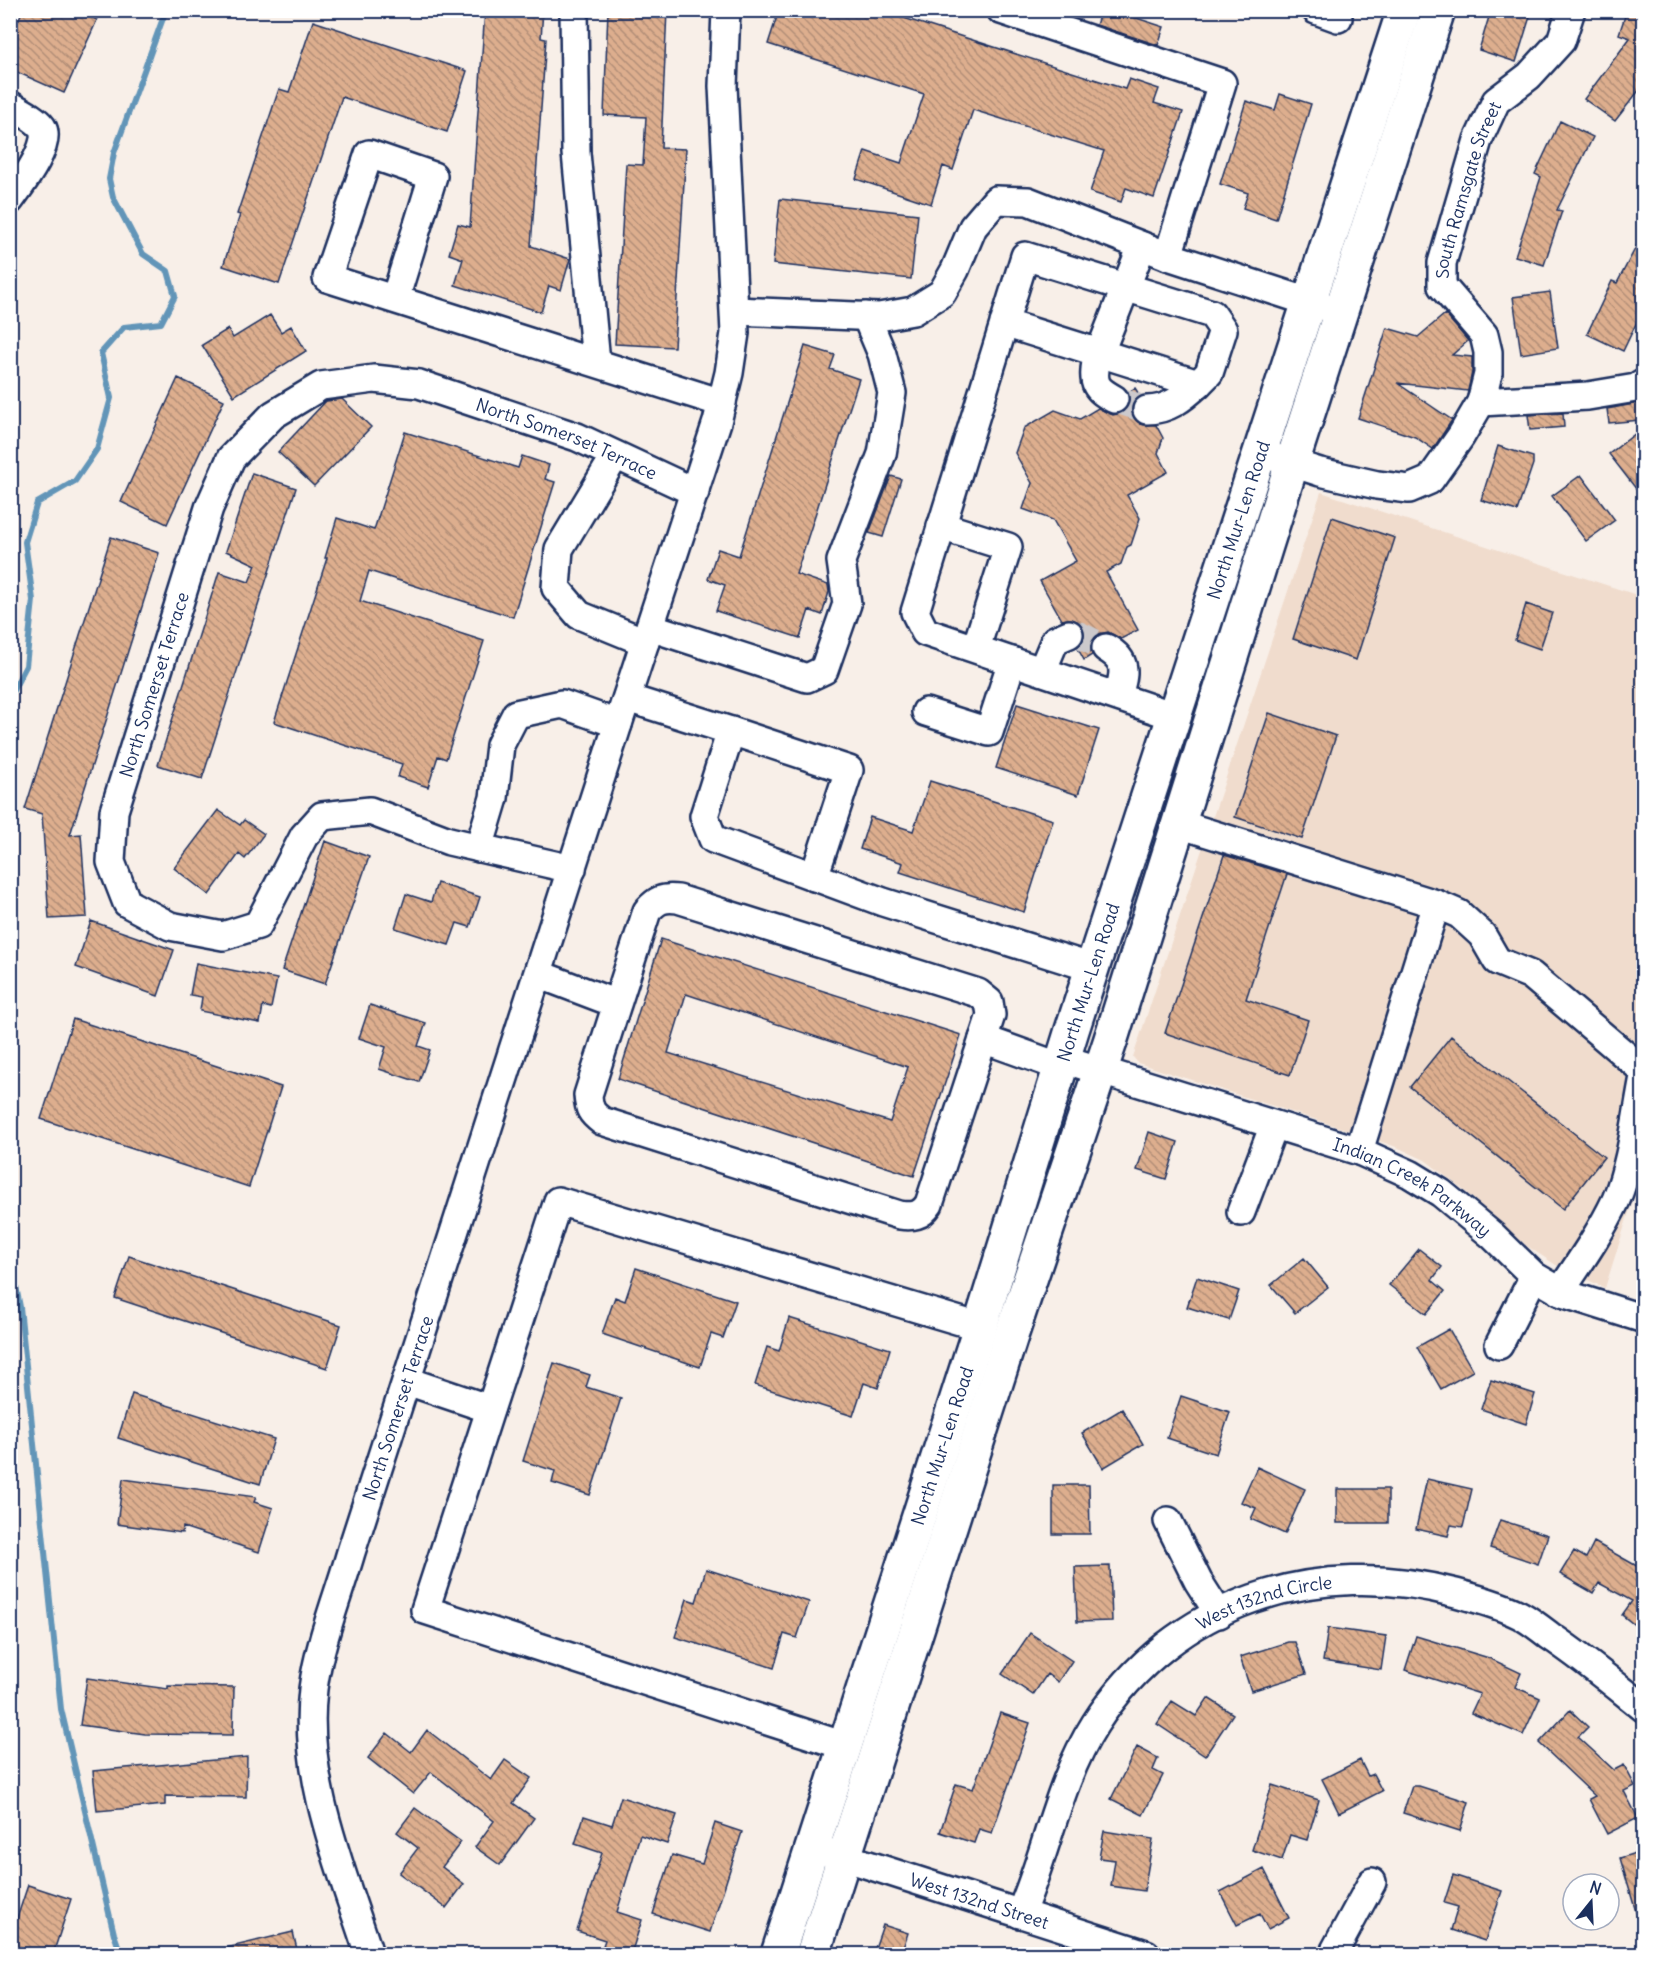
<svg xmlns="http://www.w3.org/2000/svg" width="1654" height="1965" font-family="Delius,sans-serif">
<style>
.built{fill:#f0dccd}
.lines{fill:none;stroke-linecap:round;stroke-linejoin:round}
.stream{stroke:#6295b8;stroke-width:6}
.building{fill:url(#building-back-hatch);stroke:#1b2f5e;stroke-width:1.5;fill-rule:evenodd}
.minor-tunnel{stroke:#ccc9cc;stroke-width:27;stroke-dasharray:27 14;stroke-linecap:butt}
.minor-casing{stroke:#1b2f5e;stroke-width:32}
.major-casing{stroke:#1b2f5e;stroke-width:38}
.minor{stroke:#fff;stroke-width:27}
.major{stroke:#fff;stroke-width:33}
.labels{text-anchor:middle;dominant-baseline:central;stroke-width:6;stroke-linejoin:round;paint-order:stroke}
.street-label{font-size:18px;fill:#1b2f5e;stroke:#fff}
</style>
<defs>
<pattern id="building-back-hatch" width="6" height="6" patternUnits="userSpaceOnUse" patternTransform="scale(1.5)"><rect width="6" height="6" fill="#ddae8e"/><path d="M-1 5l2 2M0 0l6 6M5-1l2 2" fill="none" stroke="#b28e77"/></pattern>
</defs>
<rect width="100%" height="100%" fill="#f8efe8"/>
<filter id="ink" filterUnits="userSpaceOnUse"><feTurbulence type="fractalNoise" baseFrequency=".0167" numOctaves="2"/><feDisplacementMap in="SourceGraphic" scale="12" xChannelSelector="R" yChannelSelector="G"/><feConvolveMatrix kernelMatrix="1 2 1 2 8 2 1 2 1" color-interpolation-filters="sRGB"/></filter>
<g filter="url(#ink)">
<!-- built -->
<path class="built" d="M 1321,492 L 1643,597 L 1643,1168 L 1605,1288 L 1556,1265 L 1527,1246 L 1460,1187 L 1425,1160 L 1399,1148 L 1342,1128 L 1138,1063 L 1133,1057 Z"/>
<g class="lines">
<!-- stream -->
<path class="stream" d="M 10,696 L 26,666 L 33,600 L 25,542 L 37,503 L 75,481 L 97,449 L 111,398 L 101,353 L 124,327 L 161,323 L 175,296 L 168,271 L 143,254 L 113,197 L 109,179 L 114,153 L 166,10
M 10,1255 L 20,1307 L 61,1709 L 114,1934 L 121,1954"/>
</g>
<!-- building -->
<path class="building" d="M 23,10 L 77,10 L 97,20 L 64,93 L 10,69 L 10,38 Z
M 485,10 L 543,10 L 541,38 L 546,39 L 531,246 L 570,259 L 561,290 L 549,286 L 541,312 L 455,285 L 463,259 L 449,254 L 458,224 L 470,227 Z
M 608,10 L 667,10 L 661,148 L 686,149 L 674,347 L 615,344 L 626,164 L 643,165 L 646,117 L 604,115 Z
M 779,10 L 879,10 L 1125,89 L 1129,79 L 1159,89 L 1154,103 L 1183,112 L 1154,198 L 1126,188 L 1121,202 L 1090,192 L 1104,151 L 973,110 L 953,170 L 943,166 L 931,204 L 856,179 L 865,151 L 901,163 L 924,94 L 768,44 Z
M 1101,10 L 1112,10 L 1164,27 L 1158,45 L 1096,25 Z
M 1491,10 L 1532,10 L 1516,62 L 1479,50 Z
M 1627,10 L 1644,10 L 1644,84 L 1615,121 L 1584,99 L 1630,38 L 1619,34 Z
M 313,21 L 467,71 L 447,132 L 342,97 L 279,284 L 223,266 L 240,215 L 237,214 L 279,89 L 289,92 Z
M 1280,94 L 1311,104 L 1276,219 L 1243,208 L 1248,193 L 1220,184 L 1246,101 L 1275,110 Z
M 1560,121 L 1593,137 L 1557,210 L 1562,211 L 1544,265 L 1515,256 L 1541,177 L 1535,174 Z
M 780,199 L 918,214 L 911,279 L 773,264 Z
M 1644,232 L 1644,307 L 1623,351 L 1587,334 L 1612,281 L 1617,283 Z
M 1550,292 L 1558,348 L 1521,354 L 1513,297 Z
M 1445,314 L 1468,341 L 1452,355 L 1472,357 L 1472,372 L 1468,391 L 1397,383 L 1452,420 L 1433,449 L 1415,437 L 1358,418 L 1387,328 L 1418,337 Z
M 270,315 L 281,332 L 291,326 L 306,351 L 234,396 L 202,345 L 228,329 L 233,338 Z
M 805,346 L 835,355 L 830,369 L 859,379 L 796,574 L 828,585 L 829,592 L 822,615 L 809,610 L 800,638 L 716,611 L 725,585 L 708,579 L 718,549 L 739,556 Z
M 178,378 L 224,400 L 167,524 L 121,502 Z
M 1135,388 L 1140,396 L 1133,404 L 1131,412 L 1134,418 L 1141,424 L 1156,425 L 1163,438 L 1158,453 L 1168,472 L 1127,495 L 1140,518 L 1131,545 L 1127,547 L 1121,564 L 1106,572 L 1138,630 L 1121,639 L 1108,632 L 1099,634 L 1093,640 L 1090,646 L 1092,655 L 1084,660 L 1077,647 L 1082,643 L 1084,636 L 1083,627 L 1079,622 L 1071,619 L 1062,620 L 1040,581 L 1076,561 L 1053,520 L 1023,509 L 1032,483 L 1015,453 L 1024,428 L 1055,410 L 1080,419 L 1098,408 L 1113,415 L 1121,413 L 1128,406 L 1130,398 L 1128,392 Z
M 342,399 L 371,427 L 314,486 L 278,452 L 326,401 Z
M 1639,403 L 1640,420 L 1609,423 L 1607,409 Z
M 1563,413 L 1564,427 L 1530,430 L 1528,415 Z
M 405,432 L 518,468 L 522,456 L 549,465 L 545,479 L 555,482 L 513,617 L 369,571 L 360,601 L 484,641 L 446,759 L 438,756 L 428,787 L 398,777 L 402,764 L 274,722 L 327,558 L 325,558 L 337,518 L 374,530 Z
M 1636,433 L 1644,442 L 1644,499 L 1609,454 Z
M 1498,446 L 1533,457 L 1533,464 L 1517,511 L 1481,500 Z
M 252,473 L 296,488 L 202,779 L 158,765 L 219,572 L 249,582 L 256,565 L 226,551 Z
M 1581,475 L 1615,520 L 1586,541 L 1552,496 Z
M 891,476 L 901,479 L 883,537 L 869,533 Z
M 1332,517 L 1395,538 L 1356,660 L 1293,639 Z
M 111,537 L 159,553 L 70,835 L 81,834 L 87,917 L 49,919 L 42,814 L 25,809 Z
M 1526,604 L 1552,613 L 1540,649 L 1515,640 Z
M 1017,704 L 1099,730 L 1078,795 L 996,768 Z
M 1269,713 L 1336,736 L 1302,839 L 1235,817 Z
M 930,781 L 1053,820 L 1024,912 L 900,872 L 903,863 L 860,849 L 870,817 L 913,831 Z
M 218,810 L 240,825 L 244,820 L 264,834 L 245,859 L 239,854 L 209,895 L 174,868 Z
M 325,841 L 369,857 L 325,984 L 282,970 Z
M 1224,855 L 1287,874 L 1246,999 L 1308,1020 L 1290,1075 L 1165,1033 Z
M 437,883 L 480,897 L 470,927 L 457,923 L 449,945 L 395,928 L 406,894 L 431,902 Z
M 91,921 L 174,950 L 158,996 L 76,967 Z
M 661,939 L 961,1035 L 914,1176 L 618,1079 ZM 686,994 L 908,1067 L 890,1122 L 668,1053 Z
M 196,963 L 277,979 L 271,1008 L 263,1006 L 260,1023 L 200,1011 L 202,997 L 190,995 Z
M 370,1005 L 426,1023 L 418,1046 L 430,1050 L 419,1082 L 379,1069 L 386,1047 L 359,1038 Z
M 73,1019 L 281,1087 L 249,1187 L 41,1119 Z
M 1451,1036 L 1604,1157 L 1563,1209 L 1410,1087 Z
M 1149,1132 L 1178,1142 L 1166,1179 L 1137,1170 Z
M 1419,1249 L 1442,1267 L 1432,1280 L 1445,1291 L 1426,1314 L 1389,1285 Z
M 129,1256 L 341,1325 L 327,1368 L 115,1298 Z
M 1304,1258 L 1328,1287 L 1295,1313 L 1271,1285 Z
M 636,1268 L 736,1301 L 723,1338 L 711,1334 L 700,1367 L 602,1334 L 615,1297 L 625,1301 Z
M 1197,1277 L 1239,1291 L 1229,1320 L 1187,1307 Z
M 789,1318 L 890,1349 L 878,1388 L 864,1383 L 853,1416 L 755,1385 L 767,1347 L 779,1351 Z
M 1449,1329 L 1473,1371 L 1441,1389 L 1417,1347 Z
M 554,1363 L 590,1375 L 586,1387 L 621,1398 L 590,1495 L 552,1483 L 555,1471 L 523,1461 Z
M 1491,1380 L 1535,1394 L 1526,1424 L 1481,1409 Z
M 132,1394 L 274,1439 L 260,1484 L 118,1438 Z
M 1181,1396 L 1230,1412 L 1216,1454 L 1167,1438 Z
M 1122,1409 L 1143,1444 L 1103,1468 L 1082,1433 Z
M 1257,1467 L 1305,1489 L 1285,1534 L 1251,1519 L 1256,1508 L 1241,1502 Z
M 123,1479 L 256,1497 L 254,1502 L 273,1508 L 259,1552 L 183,1527 L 182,1533 L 117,1524 Z
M 1427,1479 L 1472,1489 L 1463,1527 L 1451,1525 L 1448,1536 L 1416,1529 Z
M 1053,1485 L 1089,1485 L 1090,1534 L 1053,1534 Z
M 1337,1489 L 1388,1489 L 1388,1523 L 1337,1523 Z
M 1500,1520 L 1548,1535 L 1538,1564 L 1490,1548 Z
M 1594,1542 L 1644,1570 L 1644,1618 L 1637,1627 L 1622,1615 L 1632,1601 L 1599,1583 L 1593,1593 L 1560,1574 L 1574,1551 L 1586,1558 Z
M 1110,1566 L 1112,1621 L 1077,1622 L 1075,1567 Z
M 706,1569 L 809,1602 L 797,1638 L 784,1634 L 774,1668 L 675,1637 L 687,1599 L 696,1602 Z
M 1328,1628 L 1386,1636 L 1381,1670 L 1323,1661 Z
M 1030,1633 L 1072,1661 L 1058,1682 L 1047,1674 L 1033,1695 L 1002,1674 Z
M 1416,1636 L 1489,1658 L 1521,1673 L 1515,1687 L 1540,1698 L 1523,1735 L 1471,1713 L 1480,1694 L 1405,1670 Z
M 1288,1642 L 1295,1642 L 1306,1674 L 1251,1691 L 1240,1657 Z
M 87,1678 L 168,1689 L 168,1686 L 234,1687 L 233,1735 L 145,1734 L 80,1725 Z
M 1208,1698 L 1233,1714 L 1205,1756 L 1157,1724 L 1172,1701 L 1196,1716 Z
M 1570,1710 L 1588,1727 L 1578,1737 L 1614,1770 L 1624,1765 L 1635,1786 L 1624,1791 L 1638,1818 L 1607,1834 L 1589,1799 L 1595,1796 L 1539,1743 Z
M 1000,1713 L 1030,1723 L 992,1833 L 979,1829 L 974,1843 L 940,1832 L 956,1784 L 973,1789 Z
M 427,1730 L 491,1780 L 505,1760 L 531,1778 L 513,1803 L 534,1818 L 500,1865 L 475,1847 L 494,1821 L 431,1772 L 413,1794 L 368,1758 L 387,1733 L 411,1752 Z
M 1137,1747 L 1158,1758 L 1153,1770 L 1163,1775 L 1143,1815 L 1111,1799 Z
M 247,1757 L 246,1797 L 165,1796 L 165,1805 L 97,1811 L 93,1771 Z
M 1360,1760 L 1368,1776 L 1373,1774 L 1382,1791 L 1339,1813 L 1322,1779 Z
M 1272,1785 L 1319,1800 L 1307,1840 L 1290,1835 L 1282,1860 L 1252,1850 Z
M 1412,1786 L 1419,1786 L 1469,1802 L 1460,1831 L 1403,1813 Z
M 621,1797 L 677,1815 L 667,1844 L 640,1835 L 617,1912 L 642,1920 L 631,1954 L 600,1954 L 605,1940 L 577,1931 L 602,1853 L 575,1844 L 584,1816 L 612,1825 Z
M 415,1808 L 461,1842 L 442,1867 L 464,1884 L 446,1908 L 399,1873 L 418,1848 L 397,1832 Z
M 715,1823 L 742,1832 L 710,1932 L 653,1914 L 672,1855 L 702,1864 Z
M 1104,1831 L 1153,1839 L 1144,1891 L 1111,1886 L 1115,1860 L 1099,1858 Z
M 1644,1850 L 1644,1922 L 1639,1922 L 1620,1858 Z
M 1264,1869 L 1289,1918 L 1268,1929 L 1260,1914 L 1237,1925 L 1220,1892 Z
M 1453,1875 L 1502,1891 L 1485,1941 L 1451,1930 L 1458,1907 L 1444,1903 Z
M 28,1885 L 71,1899 L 53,1954 L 10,1954 L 10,1939 Z
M 883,1925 L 908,1933 L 901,1954 L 873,1954 Z
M 293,1932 L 298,1954 L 227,1954 L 226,1948 Z"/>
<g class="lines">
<!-- minor-tunnel -->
<path class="minor-tunnel" d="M 1114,399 L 1147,410
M 1069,634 L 1079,635 L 1106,648"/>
<defs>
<g id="minor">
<path d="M 574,10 L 576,153 L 596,362"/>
<path d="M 1001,10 L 1222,83 L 1168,256"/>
<path d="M 1316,10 L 1338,18"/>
<path d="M 10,105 C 20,111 35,118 42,127 C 53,144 20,186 10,200"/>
<path d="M 395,299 L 433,176 L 369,154 L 327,278 L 722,403"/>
<path d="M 735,311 L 879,317 L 913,311 L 942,293 L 955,270 L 973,227 L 996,200 L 1028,201 L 1168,256 L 1328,308"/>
<path d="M 1004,323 L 1198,384 L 1209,373 L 1223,330 L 1212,314 L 1025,256 L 915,612 L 925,632 L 1174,716"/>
<path d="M 1114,399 C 1096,389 1092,384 1096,362 L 1142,246"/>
<path d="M 1481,402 L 1588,396 L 1636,388 L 1644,383"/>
<path d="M 1147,410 C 1168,410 1183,398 1198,384"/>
<path d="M 615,456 L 559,549 L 556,588 L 579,615 L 645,642"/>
<path id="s1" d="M 1273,457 L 1320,472 L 1377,485 L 1409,489 L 1430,480 L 1461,436 L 1481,402 L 1488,374 L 1488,352 L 1484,335 L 1442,286 L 1442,263 L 1478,140 L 1496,101 L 1529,76 L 1561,41 L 1571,10"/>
<path d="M 941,526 L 1008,547 L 976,648"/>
<path d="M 650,627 L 807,678 L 824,670 L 847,604 L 841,561 L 882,454 L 892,393 L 882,354 L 866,316"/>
<path d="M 1106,648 C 1129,661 1124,674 1118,696"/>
<path d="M 1042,671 L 1055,640 L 1069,634"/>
<path d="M 627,698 L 731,731 L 704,816 L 713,839 L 883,902 L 1093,968"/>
<path d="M 926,712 L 989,732 L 1012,661"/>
<path d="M 731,731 L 849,770 L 814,877"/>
<path d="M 1179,824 L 1436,904 L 1459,914 L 1482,935 L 1497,961 L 1531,975 L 1644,1071"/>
<path d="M 479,848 L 494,798 L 500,745 L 516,714 L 562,704 L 618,724"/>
<path id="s2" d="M 572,869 L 449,841 L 370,811 L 322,816 L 304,836 L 258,925 L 223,936 L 170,926 L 127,903 L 111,862 L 114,811 L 209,508 L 231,458 L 273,415 L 321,386 L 374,379 L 419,384 L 577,437 L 695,492"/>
<path d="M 538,974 L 617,1004 L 647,911 C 657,900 663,897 678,899 L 978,993 L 989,1002 L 991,1015 L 929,1204 C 921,1216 913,1217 899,1215 L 602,1121 C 591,1113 589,1109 588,1095 L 617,1004"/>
<path d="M 983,1039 L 1061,1067"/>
<path id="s3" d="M 1063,1059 L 1359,1151 L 1410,1174 L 1441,1193 L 1493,1236 L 1534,1276 L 1565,1294 L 1644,1319"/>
<path d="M 1359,1151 L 1436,904"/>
<path d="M 1241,1212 L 1274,1125"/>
<path d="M 1560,1292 C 1580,1262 1601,1232 1616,1200 C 1632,1162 1636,1117 1644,1077"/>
<path d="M 1499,1345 L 1534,1276"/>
<path d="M 407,1381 L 490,1409"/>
<path d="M 1168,1521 L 1198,1581 L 1219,1614"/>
<path d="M 845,1746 L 425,1610 L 558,1201 L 980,1327"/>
<path id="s4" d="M 825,1851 L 1146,1954"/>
<path id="s5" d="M 1020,1914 C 1047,1852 1058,1782 1095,1724 C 1174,1601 1317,1556 1456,1593 C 1478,1599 1500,1605 1520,1615 C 1531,1621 1541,1629 1550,1636 C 1583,1658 1613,1683 1644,1708"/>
<path id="s6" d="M 369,1954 C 342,1870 302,1778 313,1689 C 319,1643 338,1597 351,1552 L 618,724 L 717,422 L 729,373 L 735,333 L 723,86 L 726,10"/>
<path d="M 1333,1954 L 1372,1882"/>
</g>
<g id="major">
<path id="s7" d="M 778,1954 L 980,1327 L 1072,1030 L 1404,10"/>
<path d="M 813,1954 L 1011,1336 L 1110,1042 L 1292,463 L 1438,10"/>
</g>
</defs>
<!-- minor casing -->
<use href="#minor" class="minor-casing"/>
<!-- major casing -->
<use href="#major" class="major-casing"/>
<!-- minor -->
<use href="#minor" class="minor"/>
<!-- major -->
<use href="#major" class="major"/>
</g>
</g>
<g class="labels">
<!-- street labels -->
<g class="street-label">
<text stroke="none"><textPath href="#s1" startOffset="489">South Ramsgate Street</textPath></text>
<text stroke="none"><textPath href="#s2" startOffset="1365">North Somerset Terrace</textPath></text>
<text stroke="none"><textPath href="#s7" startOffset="1506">North Mur-Len Road</textPath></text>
<text stroke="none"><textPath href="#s2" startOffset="753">North Somerset Terrace</textPath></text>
<text stroke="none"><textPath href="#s7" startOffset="1020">North Mur-Len Road</textPath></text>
<text stroke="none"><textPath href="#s3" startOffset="374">Indian Creek Parkway</textPath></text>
<text stroke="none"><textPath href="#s6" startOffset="567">North Somerset Terrace</textPath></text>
<text stroke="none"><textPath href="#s7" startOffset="534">North Mur-Len Road</textPath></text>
<text stroke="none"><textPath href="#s5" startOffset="420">West 132nd Circle</textPath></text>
<text stroke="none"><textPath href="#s4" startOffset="162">West 132nd Street</textPath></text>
</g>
</g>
<!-- margin -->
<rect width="1654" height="1965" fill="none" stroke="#fff" stroke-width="36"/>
<rect x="18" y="18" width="1618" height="1929" fill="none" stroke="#1b2f5e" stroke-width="2" filter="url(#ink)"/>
<!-- north arrow -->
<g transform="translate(1591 1902) rotate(18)"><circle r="28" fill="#ffffff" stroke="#a4acbf" stroke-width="1.5"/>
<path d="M0-4.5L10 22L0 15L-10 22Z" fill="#1b2f5e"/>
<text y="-9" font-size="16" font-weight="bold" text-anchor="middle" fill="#1b2f5e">N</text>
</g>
</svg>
